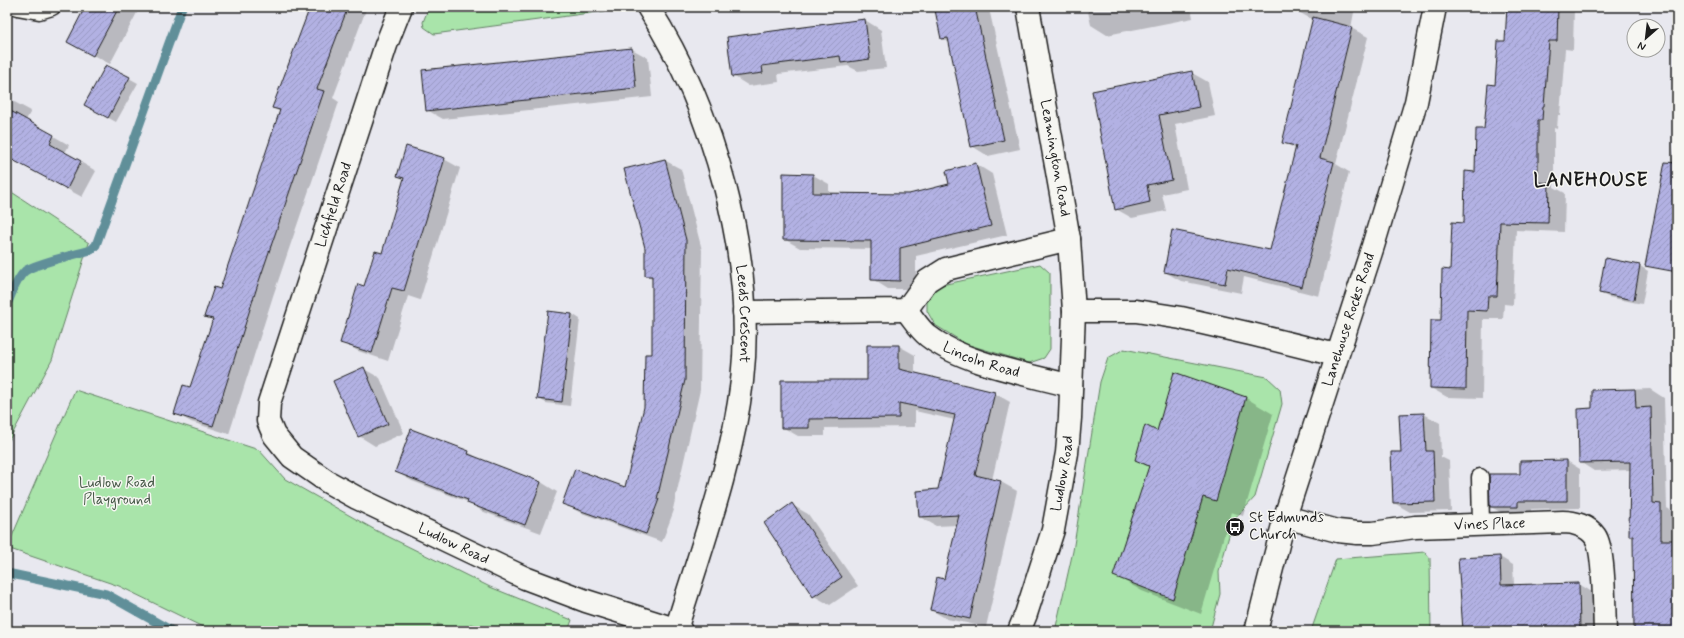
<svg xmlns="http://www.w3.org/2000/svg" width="1684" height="638" font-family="Mynerve,sans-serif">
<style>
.green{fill:#a9e4aa;stroke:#628063}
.shadow{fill:#0003}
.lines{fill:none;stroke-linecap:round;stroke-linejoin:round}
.stream{stroke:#608f99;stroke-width:9}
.building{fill:url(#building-hatch);stroke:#1c1c1c}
.service-casing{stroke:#1c1c1c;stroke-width:19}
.minor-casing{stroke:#1c1c1c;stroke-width:25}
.secondary-casing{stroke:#1c1c1c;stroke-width:25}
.service{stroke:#f6f6f2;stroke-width:16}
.minor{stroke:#f6f6f2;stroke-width:22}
.secondary{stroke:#f6f6f2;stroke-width:22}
.labels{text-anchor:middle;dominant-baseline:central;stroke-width:3;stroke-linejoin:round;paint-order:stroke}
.street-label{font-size:15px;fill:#1c1c1c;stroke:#f6f6f2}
.park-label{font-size:15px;fill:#465847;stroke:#f6f6f2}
.poi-label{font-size:15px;fill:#1c1c1c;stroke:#f6f6f2;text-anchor:start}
.district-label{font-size:19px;font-weight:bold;letter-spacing:1px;fill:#1c1c1c;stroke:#f6f6f2}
</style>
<defs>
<pattern id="building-hatch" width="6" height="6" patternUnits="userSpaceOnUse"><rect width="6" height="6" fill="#b2b1e3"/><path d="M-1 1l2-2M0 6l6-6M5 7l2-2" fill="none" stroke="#9898c2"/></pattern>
</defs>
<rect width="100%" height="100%" fill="#e8e8ef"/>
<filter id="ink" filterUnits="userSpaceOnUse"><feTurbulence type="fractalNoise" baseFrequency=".025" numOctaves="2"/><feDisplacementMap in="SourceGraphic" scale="8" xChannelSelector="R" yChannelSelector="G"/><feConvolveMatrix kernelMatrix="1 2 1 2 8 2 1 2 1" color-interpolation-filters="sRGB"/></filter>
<g filter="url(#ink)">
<!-- green -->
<path class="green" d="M 429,7 L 611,7 L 605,11 L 434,34 L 424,27 L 423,22 Z
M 7,189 L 89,243 L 52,360 L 7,444 Z
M 1040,264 L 1050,273 L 1050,349 L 1044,358 L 1029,363 L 966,344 L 935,325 L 927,311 L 927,298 L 937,286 Z
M 1124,349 L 1267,377 L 1280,389 L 1282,404 L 1255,497 L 1233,521 L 1219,572 L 1220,594 L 1210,631 L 1055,631 L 1073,551 L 1100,382 L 1108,358 Z
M 75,390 L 259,450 L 285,479 L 377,531 L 490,587 L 572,620 L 568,631 L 211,631 L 119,586 L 7,548 Z
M 1425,552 L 1430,558 L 1431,631 L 1311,631 L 1336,559 Z"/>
<!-- shadow -->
<path class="shadow" d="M 86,7 L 140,7 L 110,64 L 68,42 Z
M 311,7 L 367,7 L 333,98 L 339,102 L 273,296 L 229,434 L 191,422 L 175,413 L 191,389 L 213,321 L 205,316 L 220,290 L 280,112 L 273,108 Z
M 956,7 L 981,7 L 990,13 L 1020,149 L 988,156 L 972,146 L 950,43 L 942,39 Z
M 1087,7 L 1191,7 L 1193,18 L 1107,35 L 1091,25 Z
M 1295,7 L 1355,7 L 1351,28 L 1368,37 L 1336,164 L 1349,172 L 1319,296 L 1244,277 L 1241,293 L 1181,281 L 1165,272 L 1271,251 L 1296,149 L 1283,142 L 1313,20 L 1295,10 Z
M 1508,7 L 1572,7 L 1574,9 L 1573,50 L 1565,49 L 1560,115 L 1558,115 L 1557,129 L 1554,128 L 1554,187 L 1565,193 L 1564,232 L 1516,230 L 1513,305 L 1504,304 L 1503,319 L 1483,319 L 1482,398 L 1447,397 L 1431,388 L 1451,271 L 1465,224 L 1506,43 Z
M 865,20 L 881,30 L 886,68 L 858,71 L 848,66 L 778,74 L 779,82 L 749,86 L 733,76 L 728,38 Z
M 632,49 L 648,58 L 652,97 L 443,119 L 427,110 Z
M 107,66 L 138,83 L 116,122 L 85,105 Z
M 1192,73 L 1208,82 L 1215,116 L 1175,124 L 1187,189 L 1162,194 L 1166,211 L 1132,218 L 1116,209 L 1093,92 Z
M 7,98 L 31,111 L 26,120 L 69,145 L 65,153 L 96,171 L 82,197 L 32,170 L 7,141 Z
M 1675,146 L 1677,147 L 1677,292 L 1671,165 Z
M 444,159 L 460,168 L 420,300 L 408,296 L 388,361 L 358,351 L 342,342 L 365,287 L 382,254 L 405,180 L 398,176 Z
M 664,160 L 681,169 L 702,250 L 700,390 L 673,509 L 674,510 L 662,542 L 579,512 L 563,503 L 626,488 L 645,407 L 653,355 L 653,280 L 646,275 Z
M 976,164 L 992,174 L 1007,235 L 916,256 L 916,289 L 888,289 L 872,279 L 872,249 L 800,248 L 784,239 L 813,175 L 829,184 L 829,194 L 909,195 L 951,185 Z
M 1606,259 L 1640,266 L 1648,271 L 1642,304 L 1608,297 L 1600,293 Z
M 572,314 L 580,319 L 570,406 L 546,403 L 538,398 Z
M 899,346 L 915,355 L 915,374 L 994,393 L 1010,402 L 992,480 L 1001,482 L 1017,491 L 986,627 L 947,619 L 931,610 L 945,580 L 958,525 L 936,526 L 920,517 L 939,490 L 955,420 L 915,411 L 915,427 L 825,428 L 825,436 L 798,436 L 782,427 L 868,381 Z
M 364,369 L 380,378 L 404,433 L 375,446 L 359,436 Z
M 1175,373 L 1246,398 L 1273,414 L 1243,516 L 1231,512 L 1201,614 L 1142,591 L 1114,575 L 1150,468 L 1136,460 L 1157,433 Z
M 1650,389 L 1664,398 L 1667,508 L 1675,513 L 1675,541 L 1677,541 L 1677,631 L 1636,631 L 1634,538 L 1630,536 L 1631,470 L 1594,471 L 1580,462 L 1593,409 L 1593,391 Z
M 1424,414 L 1440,423 L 1441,457 L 1449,461 L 1451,511 L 1410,512 L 1394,503 L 1402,453 L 1400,415 Z
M 468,452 L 484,461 L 541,482 L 557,492 L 541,533 L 484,512 L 468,502 L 412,481 L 396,472 Z
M 1567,461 L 1580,469 L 1580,508 L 1531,509 L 1531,514 L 1504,514 L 1491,507 L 1521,475 Z
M 792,505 L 808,514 L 858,586 L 830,605 L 814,596 Z
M 1500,557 L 1513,565 L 1514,585 L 1579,584 L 1592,592 L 1594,631 L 1464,631 L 1459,559 Z
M 437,623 L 462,631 L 435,631 Z
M 470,623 L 496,631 L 468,631 Z"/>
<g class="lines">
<!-- stream -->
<path class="stream" d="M 7,304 C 12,294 16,279 25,271 C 36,263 77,254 91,250 L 96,245 L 182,7
M 7,573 L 106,594 L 172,631"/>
</g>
<!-- building -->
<path class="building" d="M 85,7 L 119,7 L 93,56 L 67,42 Z
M 310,7 L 348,7 L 317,89 L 324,91 L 257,287 L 213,426 L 174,414 L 183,385 L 190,387 L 213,319 L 204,317 L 214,287 L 220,289 L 280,110 L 272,108 Z
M 951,7 L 975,7 L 1004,140 L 971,147 L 948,38 L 941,39 L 935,10 Z
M 1507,7 L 1558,7 L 1557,41 L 1549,41 L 1544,106 L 1543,106 L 1542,120 L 1538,120 L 1538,182 L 1549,183 L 1548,223 L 1500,222 L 1497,296 L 1488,296 L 1487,311 L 1467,310 L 1466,389 L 1430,388 L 1431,320 L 1441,320 L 1442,269 L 1450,270 L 1452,222 L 1464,223 L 1465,171 L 1475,172 L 1476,129 L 1484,129 L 1488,84 L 1495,85 L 1498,41 L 1505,41 Z
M 1313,17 L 1352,27 L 1320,158 L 1334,162 L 1302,287 L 1228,268 L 1225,284 L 1164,272 L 1172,230 L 1270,250 L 1296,146 L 1282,143 Z
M 865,19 L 870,59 L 841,63 L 840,56 L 762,66 L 763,73 L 732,77 L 727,37 Z
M 632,48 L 636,88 L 426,111 L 422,70 Z
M 106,65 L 130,77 L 108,118 L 84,105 Z
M 1192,71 L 1199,107 L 1159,115 L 1172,180 L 1147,185 L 1150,202 L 1115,210 L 1092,91 Z
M 7,109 L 54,135 L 50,144 L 81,161 L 67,189 L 7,157 Z
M 406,146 L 445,158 L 404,291 L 392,288 L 372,353 L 340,343 L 358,284 L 364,286 L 375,251 L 382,253 L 404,178 L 397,176 Z
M 665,159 L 686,240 L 685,380 L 657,499 L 659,499 L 646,534 L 562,504 L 575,469 L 625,487 L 644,407 L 645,354 L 652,354 L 652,276 L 645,276 L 645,248 L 624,169 Z
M 1665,162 L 1677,163 L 1677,272 L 1645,266 Z
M 976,163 L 991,226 L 900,248 L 900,281 L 871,280 L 871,241 L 783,240 L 783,173 L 813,174 L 813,193 L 909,194 L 949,184 L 946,171 Z
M 1605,258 L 1640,265 L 1634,300 L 1599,293 Z
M 548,311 L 572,314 L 562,402 L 537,399 Z
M 867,345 L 899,345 L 899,369 L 995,392 L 975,475 L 1001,481 L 970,619 L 930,610 L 937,577 L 944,579 L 959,515 L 919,517 L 917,491 L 938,489 L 955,415 L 899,403 L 899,418 L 809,419 L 809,428 L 781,428 L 781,380 L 867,380 Z
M 364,367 L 388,424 L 358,437 L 333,381 Z
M 1174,372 L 1246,397 L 1216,501 L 1203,497 L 1173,599 L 1113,576 L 1149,466 L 1135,460 L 1145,425 L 1157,431 Z
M 1635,389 L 1636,408 L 1651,407 L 1653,503 L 1661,504 L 1661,540 L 1677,540 L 1677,630 L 1634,631 L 1633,536 L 1629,536 L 1630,462 L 1579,463 L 1578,409 L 1592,408 L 1592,390 Z
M 1424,413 L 1426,451 L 1433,451 L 1435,502 L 1393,503 L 1391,452 L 1401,452 L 1399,414 Z
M 411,429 L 469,451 L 468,454 L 541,482 L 525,525 L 467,503 L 468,500 L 395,472 Z
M 1567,460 L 1567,501 L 1518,501 L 1518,507 L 1490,507 L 1489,474 L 1520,474 L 1520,461 Z
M 792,503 L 842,577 L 813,597 L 764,523 Z
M 1500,556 L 1501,585 L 1579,583 L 1580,631 L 1463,631 L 1458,558 Z"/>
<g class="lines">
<defs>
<path id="service" d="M 17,7 L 39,11 L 52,7
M 1480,477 L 1481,524"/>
<g id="minor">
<path id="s1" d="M 401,7 L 386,45 L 269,403 L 268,421 L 274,435 L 292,457 L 328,482 L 357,498 L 525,578 L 586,601 L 681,631"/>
<path id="s2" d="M 648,7 C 714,111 756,257 742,381 C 732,466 701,548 676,630"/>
<path id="s3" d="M 906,310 C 913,318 919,329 928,336 C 964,364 1027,374 1071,386"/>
<path d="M 1074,311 L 1136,311 L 1181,318 L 1251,334 L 1336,355"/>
<path d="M 744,312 L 906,310 L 927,281 L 946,269 L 1069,239"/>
<path id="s4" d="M 1285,517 L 1338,531 L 1357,533 L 1373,533 L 1415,527 L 1563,522 C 1574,522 1588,526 1595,536 C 1605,550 1604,612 1605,631"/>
<path id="s5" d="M 1019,631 L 1026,614 L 1053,530 L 1067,453 L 1070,418 L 1074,311 L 1069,239 L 1028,7"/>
</g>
<g id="secondary">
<path id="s6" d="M 1256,631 L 1285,517 L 1373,246 L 1416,102 L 1435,7"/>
</g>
</defs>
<!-- service casing -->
<use href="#service" class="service-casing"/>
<!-- minor casing -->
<use href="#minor" class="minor-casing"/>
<!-- secondary casing -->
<use href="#secondary" class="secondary-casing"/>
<!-- service -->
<use href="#service" class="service"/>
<!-- minor -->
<use href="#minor" class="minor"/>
<!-- secondary -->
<use href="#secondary" class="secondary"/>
</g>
</g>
<!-- icons -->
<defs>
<symbol id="bus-disc" viewBox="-11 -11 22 22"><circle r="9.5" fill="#1c1c1c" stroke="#f6f6f2"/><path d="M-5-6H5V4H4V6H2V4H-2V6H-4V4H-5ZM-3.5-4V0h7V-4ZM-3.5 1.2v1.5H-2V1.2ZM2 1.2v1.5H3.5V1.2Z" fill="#fff"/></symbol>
</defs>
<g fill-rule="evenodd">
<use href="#bus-disc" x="1224" y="516" width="22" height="22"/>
</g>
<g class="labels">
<!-- street labels -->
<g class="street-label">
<text transform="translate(1055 158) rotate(80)">Leamington Road</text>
<text transform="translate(334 205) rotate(-72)">Lichfield Road</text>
<text stroke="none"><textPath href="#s2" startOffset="325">Leeds Crescent</textPath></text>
<text stroke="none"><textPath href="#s6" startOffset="325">Lanehouse Rocks Road</textPath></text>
<text stroke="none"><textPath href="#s3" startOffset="93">Lincoln Road</textPath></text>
<text stroke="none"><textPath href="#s5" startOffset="164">Ludlow Road</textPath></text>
<text stroke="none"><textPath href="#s4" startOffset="207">Vines Place</textPath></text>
<text stroke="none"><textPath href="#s1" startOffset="663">Ludlow Road</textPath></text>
</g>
<!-- park labels -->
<g class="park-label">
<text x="117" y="483">Ludlow Road<tspan x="117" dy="17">Playground</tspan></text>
</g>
<!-- poi labels -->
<g class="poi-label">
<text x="1249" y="518">St Edmunds<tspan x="1249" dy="17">Church</tspan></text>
</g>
<!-- district labels -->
<g class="district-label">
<text x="1591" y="180">LANEHOUSE</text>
</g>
</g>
<!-- margin -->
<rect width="1684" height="638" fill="none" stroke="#f6f6f2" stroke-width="24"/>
<rect x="12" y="12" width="1660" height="614" fill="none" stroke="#1c1c1c" stroke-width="1.5" filter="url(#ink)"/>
<!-- north arrow -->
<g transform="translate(1646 38) rotate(208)"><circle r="19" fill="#f6f6f2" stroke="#9f9f9c"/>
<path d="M0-3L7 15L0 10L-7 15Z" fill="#1c1c1c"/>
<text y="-6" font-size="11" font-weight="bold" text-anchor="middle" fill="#1c1c1c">N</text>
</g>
</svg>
